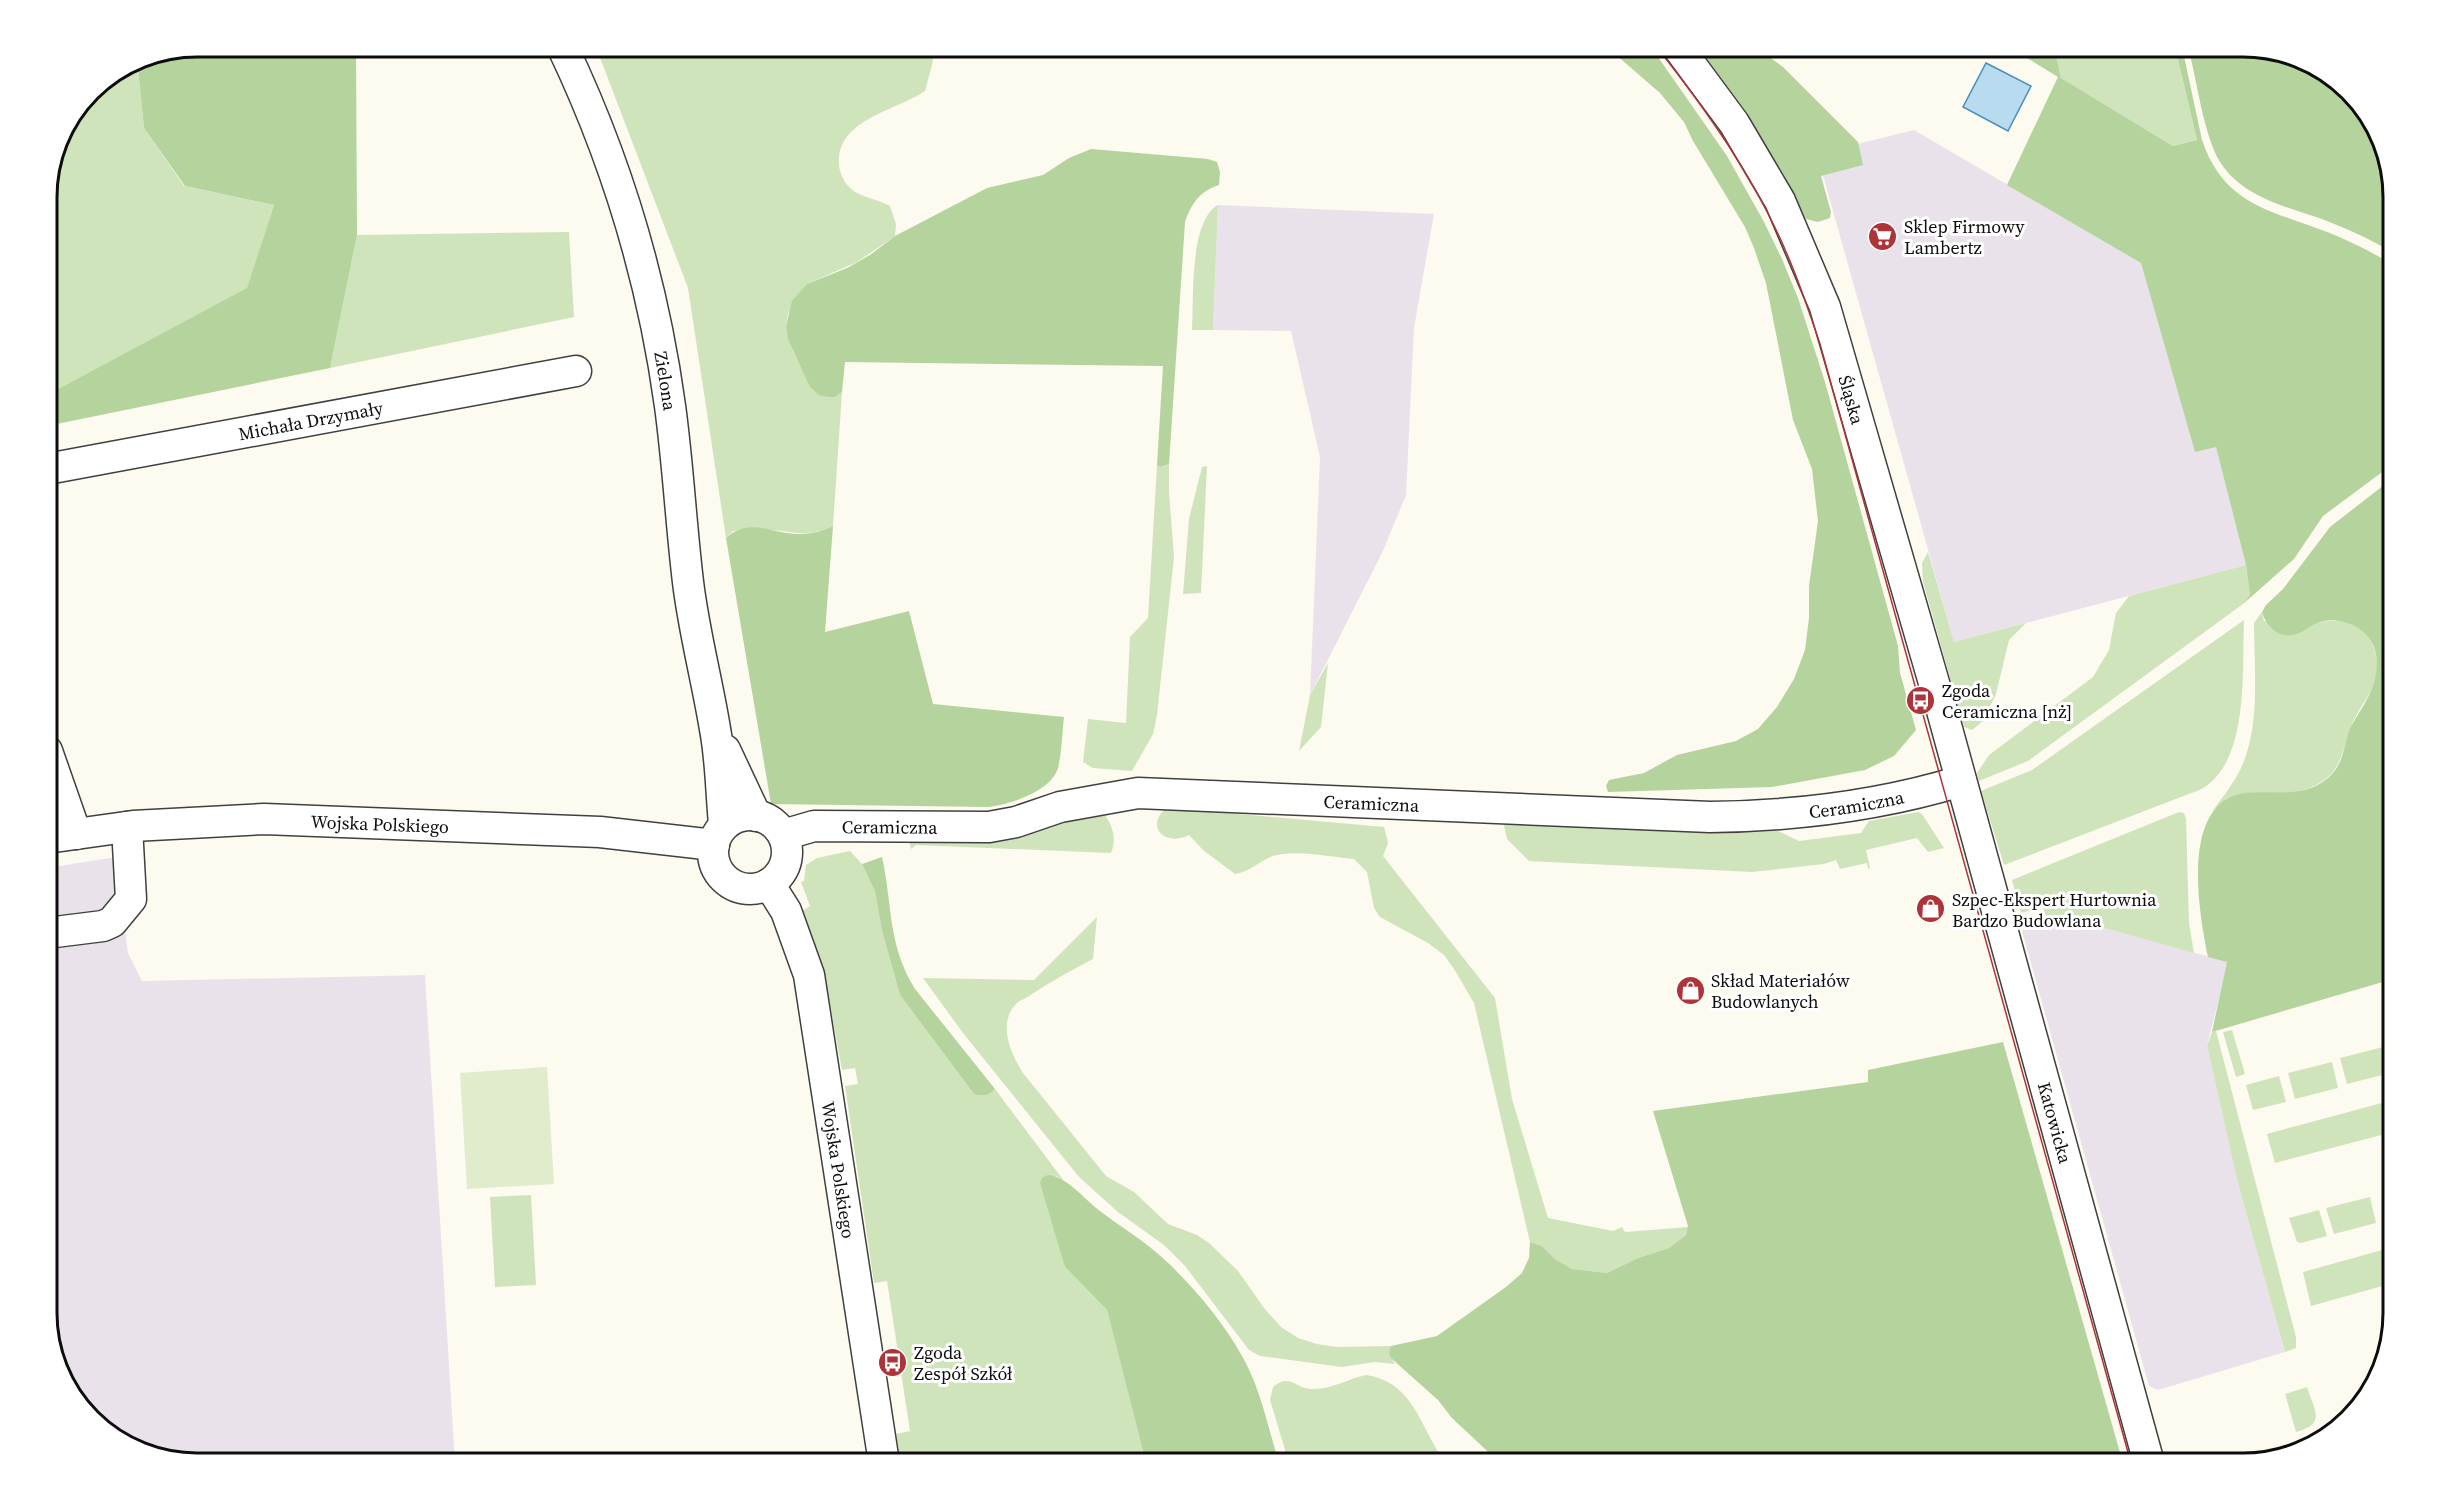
<svg xmlns="http://www.w3.org/2000/svg" width="2440" height="1510" font-family="'Source Serif 4',serif">
<style>
.industrial{fill:#eae2eb}
.green{fill:#d0e4bc}
.forest{fill:#b5d39d}
.pitch{fill:#e1eccc}
.water{fill:#b8dbef;stroke:#478ebf;stroke-width:1.5}
.lines{fill:none;stroke-linecap:round;stroke-linejoin:round}
.minor-casing{stroke:#404040;stroke-width:33}
.minor{stroke:#fff;stroke-width:30}
.tram{stroke:#ae3439;stroke-width:1.5}
.labels{text-anchor:middle;dominant-baseline:central;stroke-width:6;stroke-linejoin:round;paint-order:stroke}
.poi-label{font-size:18px;fill:#0d0d0d;stroke:#fff;text-anchor:start}
.street-label{font-size:18px;fill:#0d0d0d;stroke:#fff}
.rim{fill:none;stroke:#0d0d0d;stroke-width:3}
</style>
<rect width="100%" height="100%" fill="#fdfaef"/>
<!-- industrial -->
<path class="industrial" d="M 1914,130 L 2141,263 L 2195,451 L 2216,446 L 2246,565 L 1954,642 L 1817,154 Z
M 1218,205 L 1434,214 L 1414,328 L 1406,495 L 1382,553 L 1310,695 L 1320,457 L 1291,331 L 1213,330 Z
M 116,857 L 128,953 L 142,981 L 425,975 L 455,1463 L 197,1463 L 121,1443 L 67,1389 L 47,1323 L 47,868 Z
M 2069,918 L 2228,962 L 2207,1046 L 2237,1180 L 2285,1352 L 2158,1390 L 2149,1386 L 2022,931 Z"/>
<!-- green -->
<path class="green" d="M 596,47 L 931,47 L 933,61 L 925,91 C 896,111 836,119 839,165 C 840,176 846,186 855,192 C 866,198 879,200 890,206 L 896,224 L 895,236 L 857,262 L 807,284 L 788,314 L 786,326 L 794,353 L 800,363 L 835,397 L 842,392 L 833,526 C 813,535 803,534 782,531 C 766,529 749,531 733,531 L 726,538 L 688,288 Z
M 1218,47 L 1218,46 L 1351,47 L 1308,53 L 1260,53 L 1236,51 Z
M 2054,47 L 2175,47 L 2197,140 L 2173,146 L 2061,78 Z
M 137,59 L 144,128 L 184,186 L 274,205 L 247,289 L 47,395 L 47,187 L 58,139 L 91,90 Z
M 1218,205 L 1213,330 L 1192,330 C 1194,298 1189,221 1218,205 Z
M 569,232 L 574,317 L 330,368 L 357,235 Z
M 1169,464 L 1169,492 L 1174,557 L 1157,715 L 1153,734 L 1132,771 L 1093,768 L 1083,762 L 1088,719 L 1126,723 L 1130,637 L 1148,618 L 1157,465 L 1160,467 Z
M 1207,466 L 1201,593 L 1183,594 L 1189,519 L 1202,467 Z
M 1928,552 L 1954,642 L 2026,623 L 2009,640 L 1996,694 L 1983,721 L 1972,730 L 1964,727 L 1923,582 L 1922,563 Z
M 2246,565 L 2250,595 L 2243,604 L 2028,761 L 1979,781 L 1977,773 L 1989,755 L 2093,677 L 2109,650 L 2116,613 L 2129,596 Z
M 2262,612 L 2264,621 C 2274,623 2295,630 2305,629 C 2308,629 2313,625 2317,623 C 2331,619 2348,620 2361,629 C 2370,636 2374,645 2376,656 C 2382,689 2361,700 2351,727 C 2343,749 2341,772 2318,784 C 2279,805 2248,778 2212,812 C 2223,796 2237,780 2244,761 C 2260,721 2254,665 2254,623 Z
M 2244,620 C 2242,667 2249,750 2210,783 C 2204,789 2194,792 2186,795 L 2004,865 L 1981,791 L 2032,770 Z
M 1328,663 L 1321,727 L 1299,751 L 1310,695 Z
M 1165,809 L 1183,809 L 1384,827 L 1388,843 L 1383,856 L 1495,998 L 1512,1099 L 1548,1218 L 1613,1231 L 1622,1227 L 1625,1232 L 1688,1227 L 1686,1235 L 1669,1248 L 1638,1258 L 1607,1273 L 1572,1269 L 1555,1259 L 1542,1246 L 1530,1242 L 1474,1003 L 1454,969 L 1444,955 L 1428,943 L 1380,917 L 1374,908 L 1367,872 L 1354,859 C 1331,857 1295,849 1273,856 C 1259,861 1251,872 1235,874 L 1203,850 L 1189,835 C 1166,847 1145,828 1165,809 Z
M 1918,812 L 1922,814 L 1944,848 L 1928,852 L 1917,838 L 1866,850 L 1870,868 L 1868,869 L 1867,863 L 1840,869 L 1836,860 L 1824,864 L 1752,872 L 1529,861 L 1507,839 L 1504,825 L 1505,823 L 1774,829 L 1799,841 L 1861,833 L 1869,821 Z
M 2179,812 L 2184,813 L 2186,819 L 2189,923 L 2194,953 L 2069,918 L 2048,924 L 2043,907 L 2021,913 L 2012,880 Z
M 1103,813 C 1113,825 1117,839 1111,853 L 916,845 L 911,849 L 909,840 L 1070,814 Z
M 850,851 L 862,864 L 875,890 L 882,931 L 900,995 L 974,1094 C 983,1097 988,1096 995,1089 L 1064,1181 L 1056,1176 L 1065,1267 L 1107,1310 L 1146,1463 L 901,1463 L 896,1434 L 910,1431 L 887,1281 L 874,1283 L 845,1086 L 858,1084 L 855,1068 L 842,1070 L 823,968 L 802,911 L 810,906 L 801,882 L 804,881 L 806,865 L 817,858 Z
M 1097,917 L 1093,959 C 1072,970 1052,981 1032,994 C 1027,998 1020,1000 1016,1004 C 997,1024 1011,1054 1023,1073 L 1106,1176 L 1134,1192 L 1168,1224 L 1197,1235 L 1209,1243 L 1238,1271 L 1264,1308 L 1281,1327 L 1298,1338 L 1317,1344 L 1337,1347 L 1391,1346 L 1392,1359 L 1395,1364 L 1375,1362 L 1342,1367 L 1260,1356 L 1249,1350 L 1185,1266 L 1164,1245 L 1118,1212 L 1079,1177 L 963,1033 L 923,978 L 1034,980 Z
M 2232,1030 L 2245,1074 L 2236,1077 L 2223,1032 Z
M 2216,1031 L 2296,1337 L 2296,1348 L 2285,1352 L 2237,1180 L 2207,1046 L 2212,1032 Z
M 2383,1047 L 2390,1073 L 2347,1084 L 2340,1058 Z
M 2332,1062 L 2338,1088 L 2295,1099 L 2288,1073 Z
M 2279,1076 L 2286,1102 L 2253,1110 L 2246,1085 Z
M 2393,1100 L 2393,1132 L 2275,1163 L 2267,1134 Z
M 531,1195 L 536,1285 L 495,1287 L 490,1197 Z
M 2370,1197 L 2376,1223 L 2334,1234 L 2326,1208 Z
M 2319,1210 L 2327,1236 L 2301,1243 L 2297,1242 L 2289,1218 Z
M 2393,1247 L 2393,1283 L 2311,1306 L 2303,1272 Z
M 1366,1375 C 1415,1382 1420,1429 1446,1463 L 1289,1463 L 1270,1400 L 1273,1387 C 1290,1373 1295,1388 1311,1389 C 1331,1390 1347,1379 1366,1375 Z
M 2307,1387 C 2314,1410 2327,1424 2296,1432 L 2285,1394 Z"/>
<!-- forest -->
<path class="forest" d="M 197,46 L 356,47 L 357,235 L 330,368 L 47,426 L 47,395 L 247,288 L 274,205 L 185,186 L 144,128 L 137,59 Z
M 1607,47 L 1648,47 L 1658,57 L 1727,156 L 1764,222 L 1782,259 L 1798,298 L 1825,382 L 1898,646 L 1900,673 L 1916,730 L 1894,756 L 1865,770 L 1772,787 L 1608,792 L 1606,786 L 1609,780 L 1644,773 L 1677,755 L 1736,741 L 1758,729 L 1777,707 L 1794,679 L 1805,650 L 1809,618 L 1809,586 L 1818,521 L 1812,469 L 1793,420 L 1766,283 L 1754,248 L 1745,227 L 1693,141 L 1684,122 L 1660,93 Z
M 1698,47 L 1755,47 L 1783,67 L 1858,142 L 1863,165 L 1821,176 L 1831,212 L 1830,218 L 1818,222 L 1806,219 L 1748,114 Z
M 2009,47 L 2054,47 L 2061,78 L 2173,146 L 2197,140 L 2175,47 L 2182,47 L 2202,140 C 2224,205 2270,210 2327,232 C 2350,241 2372,252 2393,265 L 2393,464 L 2323,516 L 2294,559 L 2243,604 L 2250,595 L 2246,565 L 2216,447 L 2195,452 L 2141,263 L 2007,185 L 2058,77 Z
M 2188,47 L 2243,47 L 2319,67 L 2373,121 L 2393,187 L 2393,253 C 2372,240 2350,230 2327,221 C 2289,207 2244,199 2220,162 C 2203,134 2197,79 2188,47 Z
M 1091,149 L 1208,159 L 1217,162 L 1220,172 L 1219,185 C 1200,191 1191,204 1185,222 L 1169,464 L 1160,467 L 1157,465 L 1163,366 L 845,362 L 842,392 L 835,397 L 828,397 L 819,395 L 810,387 L 788,339 L 786,326 L 792,301 L 807,284 L 847,268 L 870,255 L 895,236 L 987,188 L 1043,175 L 1069,158 Z
M 2384,485 L 2393,493 L 2393,979 L 2212,1032 L 2227,962 L 2208,957 C 2199,913 2179,802 2245,793 C 2273,790 2303,799 2328,778 C 2348,760 2342,740 2354,721 C 2368,699 2382,678 2375,650 C 2372,639 2365,632 2355,626 C 2346,622 2335,619 2324,621 C 2313,623 2306,631 2296,634 C 2280,640 2266,626 2262,612 L 2266,605 L 2283,589 L 2330,527 Z
M 833,526 L 825,632 L 909,611 L 933,704 L 1064,717 C 1062,733 1062,752 1058,768 C 1051,792 1008,805 987,807 L 771,804 L 726,538 C 751,516 773,535 800,534 C 812,534 822,531 833,526 Z
M 882,857 C 893,907 887,943 915,989 L 995,1089 C 988,1096 983,1097 974,1094 L 900,995 L 882,931 L 875,891 L 862,864 Z
M 2003,1042 L 2123,1463 L 1500,1463 L 1452,1418 L 1438,1400 L 1392,1359 L 1389,1354 L 1391,1346 L 1437,1336 L 1506,1287 L 1522,1273 L 1529,1258 L 1530,1242 L 1542,1246 L 1555,1259 L 1572,1269 L 1607,1273 L 1638,1258 L 1669,1248 L 1686,1235 L 1688,1226 L 1653,1111 L 1868,1082 L 1868,1070 Z
M 1048,1175 C 1068,1177 1085,1200 1100,1211 C 1121,1227 1146,1242 1165,1260 C 1193,1286 1224,1323 1242,1356 C 1261,1389 1268,1428 1279,1463 L 1146,1463 L 1107,1310 L 1065,1267 L 1040,1183 L 1042,1178 Z"/>
<!-- pitch -->
<path class="pitch" d="M 547,1067 L 554,1184 L 467,1189 L 460,1073 Z"/>
<!-- water -->
<path class="water" d="M 1986,63 L 2031,86 L 2008,131 L 1963,107 Z"/>
<g class="lines">
<defs>
<g id="minor">
<path id="s1" d="M 562,46 C 616,159 653,282 670,406 C 678,464 681,524 688,582 C 694,632 707,680 715,729 C 721,760 721,793 724,824"/>
<path id="s2" d="M 1677,46 L 1734,123 L 1780,201 L 1825,307 L 1941,707 L 2149,1463"/>
<path id="s3" d="M 47,469 L 576,371"/>
<path d="M 725,750 L 756,816"/>
<path d="M 47,751 L 76,834"/>
<circle cx="750" cy="852" r="37"/>
<path id="s4" d="M 783,835 L 814,826 L 989,827 L 1016,822 L 1060,807 L 1138,793 L 1710,817 C 1795,816 1879,806 1961,781"/>
<path id="s5" d="M 47,838 L 133,826 L 264,819 L 600,832 L 714,845"/>
<path id="s6" d="M 769,884 L 786,911 L 809,975 L 884,1463"/>
<path d="M 47,933 L 103,926 L 112,922 L 131,899 L 127,827"/>
</g>
</defs>
<!-- minor casing -->
<use href="#minor" class="minor-casing"/>
<!-- minor -->
<use href="#minor" class="minor"/>
<!-- tram -->
<path class="tram" d="M 1656,46 C 1707,111 1755,178 1787,254 C 1800,284 1810,314 1820,344 L 2131,1463"/>
</g>
<!-- icons -->
<defs>
<symbol id="supermarket-disc" viewBox="-11 -11 22 22"><circle r="9.5" fill="#ae3439" stroke="#fff"/><path d="M-6-5.5h2.5l.6 2H6L4.5 2H-2.5L-4.4-4H-6ZM-1.5 3.2a1.3 1.3 0 1 0 .1 0ZM3 3.2a1.3 1.3 0 1 0 .1 0Z" fill="#fff"/></symbol>
<symbol id="bus-disc" viewBox="-11 -11 22 22"><circle r="9.5" fill="#ae3439" stroke="#fff"/><path d="M-5-6H5V4H4V6H2V4H-2V6H-4V4H-5ZM-3.5-4V0h7V-4ZM-3.5 1.2v1.5H-2V1.2ZM2 1.2v1.5H3.5V1.2Z" fill="#fff"/></symbol>
<symbol id="shop-disc" viewBox="-11 -11 22 22"><circle r="9.5" fill="#ae3439" stroke="#fff"/><path d="M-5-2.5h2.3a2.7 3.5 0 0 1 5.4 0H5L5.5 6h-11ZM-1.5-2.5h3a1.5 2.3 0 0 0-3 0Z" fill="#fff"/></symbol>
</defs>
<g fill-rule="evenodd">
<use href="#supermarket-disc" x="1866" y="220" width="33" height="33"/>
<use href="#bus-disc" x="1904" y="684" width="33" height="33"/>
<use href="#shop-disc" x="1914" y="892" width="33" height="33"/>
<use href="#shop-disc" x="1674" y="974" width="33" height="33"/>
<use href="#bus-disc" x="876" y="1346" width="33" height="33"/>
</g>
<g class="labels">
<!-- poi labels -->
<g class="poi-label">
<text x="1904" y="226">Sklep Firmowy<tspan x="1904" dy="21">Lambertz</tspan></text>
<text x="1942" y="690">Zgoda<tspan x="1942" dy="21">Ceramiczna [nż]</tspan></text>
<text x="1952" y="899">Szpec-Ekspert Hurtownia<tspan x="1952" dy="21">Bardzo Budowlana</tspan></text>
<text x="1711" y="980">Skład Materiałów<tspan x="1711" dy="21">Budowlanych</tspan></text>
<text x="914" y="1352">Zgoda<tspan x="914" dy="21">Zespół Szkół</tspan></text>
</g>
<!-- street labels -->
<g class="street-label">
<text stroke="none"><textPath href="#s1" startOffset="352">Zielona</textPath></text>
<text stroke="none"><textPath href="#s2" startOffset="398">Śląska</textPath></text>
<text stroke="none"><textPath href="#s3" startOffset="268">Michała Drzymały</textPath></text>
<text stroke="none"><textPath href="#s4" startOffset="594">Ceramiczna</textPath></text>
<text stroke="none"><textPath href="#s4" startOffset="1080">Ceramiczna</textPath></text>
<text stroke="none"><textPath href="#s5" startOffset="334">Wojska Polskiego</textPath></text>
<text stroke="none"><textPath href="#s4" startOffset="108">Ceramiczna</textPath></text>
<text stroke="none"><textPath href="#s2" startOffset="1149">Katowicka</textPath></text>
<text stroke="none"><textPath href="#s6" startOffset="297">Wojska Polskiego</textPath></text>
</g>
</g>
<!-- crop -->
<path d="M0 0H2440V1510H0ZM197 57H2243A140 140 0 0 1 2383 197V1313A140 140 0 0 1 2243 1453H197A140 140 0 0 1 57 1313V197A140 140 0 0 1 197 57Z" fill="#fff" fill-rule="evenodd"/>
<path class="rim" d="M197 57H2243A140 140 0 0 1 2383 197V1313A140 140 0 0 1 2243 1453H197A140 140 0 0 1 57 1313V197A140 140 0 0 1 197 57Z"/>
</svg>
